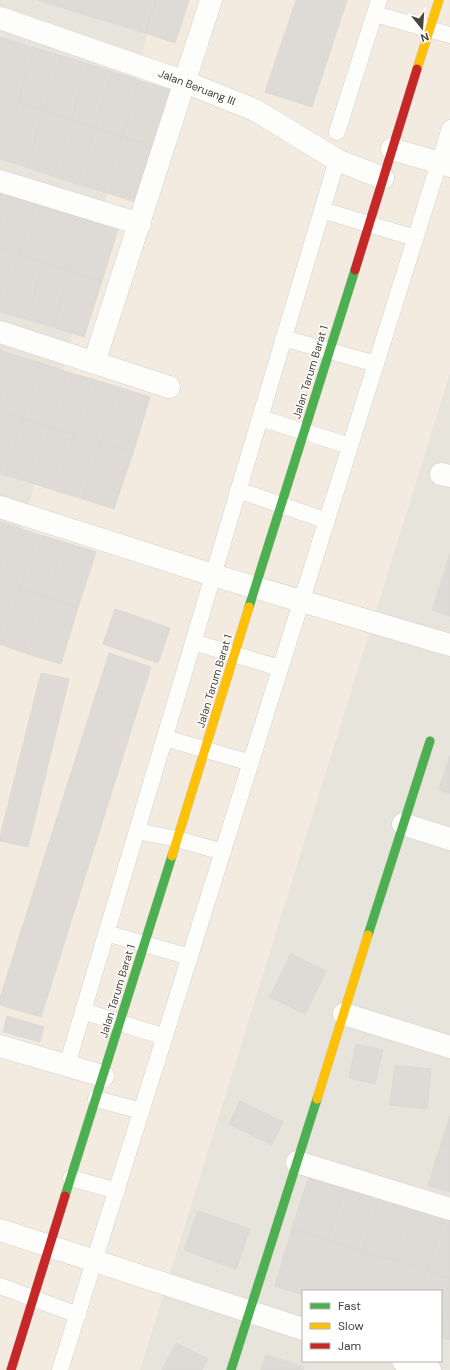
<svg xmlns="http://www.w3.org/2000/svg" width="450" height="1370" font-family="'DM Sans',sans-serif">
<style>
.residential{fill:#e7e4dc;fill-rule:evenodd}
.commercial{fill:#f3ebdf}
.building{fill:#dedbd6;stroke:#dcd9d4}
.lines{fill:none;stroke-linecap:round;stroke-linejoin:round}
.lane-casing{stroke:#d2d0cb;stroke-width:17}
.street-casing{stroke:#d2d0cb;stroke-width:23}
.fast-casing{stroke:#d3cfc5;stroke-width:10}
.slow-casing{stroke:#d3cfc5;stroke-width:10}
.jam-casing{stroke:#d3cfc5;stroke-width:10}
.lane{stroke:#fdfdfc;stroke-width:16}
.street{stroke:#fdfdfc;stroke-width:22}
.fast{stroke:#4caf50;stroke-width:9}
.slow{stroke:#ffc107;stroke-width:9}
.jam{stroke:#c62828;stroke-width:9}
.labels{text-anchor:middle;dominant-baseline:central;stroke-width:3;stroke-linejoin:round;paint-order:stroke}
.street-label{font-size:11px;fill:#4b4439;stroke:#fff}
</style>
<rect width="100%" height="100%" fill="#f4f2ee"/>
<!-- residential -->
<path class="residential" d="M 0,0 L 450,0 L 450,1370 L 0,1370 ZM 303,1291 L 441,1291 L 441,1361 L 303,1361 Z"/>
<!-- commercial -->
<path class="commercial" d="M 156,0 L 450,0 L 450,373 L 140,1370 L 0,1370 L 0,621 Z"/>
<!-- building -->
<path class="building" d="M 38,0 L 56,0 L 54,5 Z
M 56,0 L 87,0 L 82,14 L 54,5 Z
M 87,0 L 121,0 L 113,23 L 82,14 Z
M 121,0 L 156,0 L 145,33 L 113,23 Z
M 156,0 L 189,0 L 175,43 L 145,33 Z
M 296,0 L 347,0 L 312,107 L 265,92 Z
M 0,37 L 35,48 L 18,103 L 0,98 Z
M 35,48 L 62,56 L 44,111 L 18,103 Z
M 62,56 L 88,64 L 71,120 L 44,111 Z
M 88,64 L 113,72 L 95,127 L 71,120 Z
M 113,72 L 139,80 L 122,136 L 95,127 Z
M 139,80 L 171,90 L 154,146 L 122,136 Z
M 0,98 L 18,103 L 0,158 Z
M 18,103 L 44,111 L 26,167 L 0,159 Z
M 44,111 L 71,120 L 53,176 L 26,167 Z
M 71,120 L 95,127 L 77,184 L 53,176 Z
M 95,127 L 122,136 L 104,192 L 77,184 Z
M 122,136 L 154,146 L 136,202 L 104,192 Z
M 0,188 L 10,191 L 0,224 Z
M 10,191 L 37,200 L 19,255 L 0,249 L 0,224 Z
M 37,200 L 61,208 L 44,263 L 19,255 Z
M 61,208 L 88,216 L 70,271 L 44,263 Z
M 88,216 L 119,226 L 102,281 L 70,271 Z
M 0,249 L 19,255 L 1,312 L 0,311 Z
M 19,255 L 44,263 L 26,319 L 1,312 Z
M 44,263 L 70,271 L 53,327 L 26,319 Z
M 70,271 L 102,281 L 84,337 L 53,327 Z
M 0,350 L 14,355 L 0,400 Z
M 14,355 L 41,363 L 23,418 L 0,411 L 0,400 Z
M 41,363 L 67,372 L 50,427 L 23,418 Z
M 67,372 L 92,379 L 74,434 L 50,427 Z
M 92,379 L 118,387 L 101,443 L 74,434 Z
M 118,387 L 150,397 L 133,453 L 101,443 Z
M 0,411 L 23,418 L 5,475 L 0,473 Z
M 23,418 L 50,427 L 32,483 L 5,475 Z
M 50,427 L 74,434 L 56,491 L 32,483 Z
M 74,434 L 101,443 L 83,499 L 56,491 Z
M 101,443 L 133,453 L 114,509 L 83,499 Z
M 0,522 L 13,526 L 0,566 Z
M 13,526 L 37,534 L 20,589 L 0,583 L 0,566 Z
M 37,534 L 64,542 L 47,597 L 20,589 Z
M 64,542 L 96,552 L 78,607 L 47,597 Z
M 450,554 L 450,616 L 432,610 Z
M 0,583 L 20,589 L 2,645 L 0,645 Z
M 20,589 L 47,597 L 28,654 L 2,645 Z
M 47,597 L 78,607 L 61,664 L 28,654 Z
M 115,609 L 170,628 L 158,663 L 103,644 Z
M 109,653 L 151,667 L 41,1017 L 0,1005 L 0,998 Z
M 41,673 L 69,679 L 28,847 L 0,841 L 0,837 Z
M 450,755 L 450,793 L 439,790 Z
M 291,954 L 326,971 L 305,1014 L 270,997 Z
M 7,1016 L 44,1027 L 40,1042 L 3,1032 Z
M 356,1044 L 383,1050 L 375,1084 L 349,1078 Z
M 395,1065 L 431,1069 L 427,1109 L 390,1105 Z
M 240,1101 L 283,1122 L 272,1145 L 229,1124 Z
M 450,1116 L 450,1146 L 441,1144 Z
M 441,1144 L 450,1146 L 450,1192 L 428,1186 Z
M 310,1174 L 345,1185 L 327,1240 L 292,1229 Z
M 345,1185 L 380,1196 L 363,1251 L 327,1240 Z
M 380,1196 L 417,1207 L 399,1262 L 363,1251 Z
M 417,1207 L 444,1216 L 426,1271 L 399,1262 Z
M 198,1211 L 250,1229 L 236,1269 L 184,1250 Z
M 444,1216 L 450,1218 L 450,1279 L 426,1271 Z
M 292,1229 L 327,1240 L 311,1291 L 303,1291 L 303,1295 L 275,1286 Z
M 327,1240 L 363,1251 L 350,1291 L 311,1291 Z
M 363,1251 L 399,1262 L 390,1291 L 350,1291 Z
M 399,1262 L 426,1271 L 420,1291 L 390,1291 Z
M 426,1271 L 450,1279 L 450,1296 L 441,1324 L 441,1291 L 420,1291 Z
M 450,1296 L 450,1340 L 441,1337 L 441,1324 Z
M 176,1343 L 208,1359 L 202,1370 L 162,1370 Z
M 266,1355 L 304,1367 L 303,1370 L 261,1370 Z"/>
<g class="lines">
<defs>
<path id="lane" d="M 375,14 L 450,35
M 337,132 L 379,0
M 322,210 L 415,238
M 283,338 L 376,364
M 260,418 L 350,446
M 238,490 L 327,521
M 193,642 L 280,668
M 165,738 L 251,763
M 137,831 L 177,839 L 223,852
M 106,933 L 190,957
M 83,1011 L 165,1037
M 67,1065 L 337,160
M 96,1099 L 142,1111
M 71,1178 L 117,1191
M 0,1286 L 78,1315
M 60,1370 L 450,128"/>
<path id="street" d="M 0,18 L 185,82 L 255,110 L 337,160 L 383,178
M 392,149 L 450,166
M 0,181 L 140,224
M 0,332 L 169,387
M 94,363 L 211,0
M 441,474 L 450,476
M 0,507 L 213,575 L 450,645
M 403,824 L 450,839
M 344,1014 L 450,1047
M 0,1046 L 103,1076
M 297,1162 L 450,1209
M 0,1230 L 303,1329
M 403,1361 L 430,1370"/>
<path id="fast" d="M 249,607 L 355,270
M 368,935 L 430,741
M 65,1196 L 172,856
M 231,1370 L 317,1099"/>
<path id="slow" d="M 417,69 L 439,0
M 172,856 L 249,607
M 317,1099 L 368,935"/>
<path id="jam" d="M 355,270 L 417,69
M 11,1370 L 65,1196"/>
</defs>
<!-- lane casing -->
<use href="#lane" class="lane-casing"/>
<!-- street casing -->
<use href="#street" class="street-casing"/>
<!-- fast casing -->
<use href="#fast" class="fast-casing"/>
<!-- slow casing -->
<use href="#slow" class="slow-casing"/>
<!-- jam casing -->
<use href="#jam" class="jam-casing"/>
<!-- lane -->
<use href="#lane" class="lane"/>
<!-- street -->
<use href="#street" class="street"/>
<!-- fast -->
<use href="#fast" class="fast"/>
<!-- slow -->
<use href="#slow" class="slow"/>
<!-- jam -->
<use href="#jam" class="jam"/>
</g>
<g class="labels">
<!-- street labels -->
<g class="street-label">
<text transform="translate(197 87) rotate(21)">Jalan Beruang III</text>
<text transform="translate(310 372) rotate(-73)">Jalan Tarum Barat 1</text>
<text transform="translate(214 681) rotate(-73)">Jalan Tarum Barat 1</text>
<text transform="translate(117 991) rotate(-73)">Jalan Tarum Barat 1</text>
</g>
</g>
<!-- legend -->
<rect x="302" y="1290" width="140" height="72" fill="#ffffff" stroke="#b7b4b0"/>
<rect x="310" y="1303" width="20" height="6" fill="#4caf50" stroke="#b7b4b0"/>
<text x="338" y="1310" font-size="12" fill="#4b4439">Fast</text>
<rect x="310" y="1323" width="20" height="6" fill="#ffc107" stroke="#b7b4b0"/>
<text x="338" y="1330" font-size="12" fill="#4b4439">Slow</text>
<rect x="310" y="1343" width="20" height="6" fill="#c62828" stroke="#b7b4b0"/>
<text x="338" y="1350" font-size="12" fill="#4b4439">Jam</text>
<!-- north arrow -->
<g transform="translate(422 28) rotate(163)" stroke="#ffffff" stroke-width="3" paint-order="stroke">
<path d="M0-3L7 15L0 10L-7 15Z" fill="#4b4439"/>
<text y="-6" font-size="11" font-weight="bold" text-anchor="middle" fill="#4b4439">N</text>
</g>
</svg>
